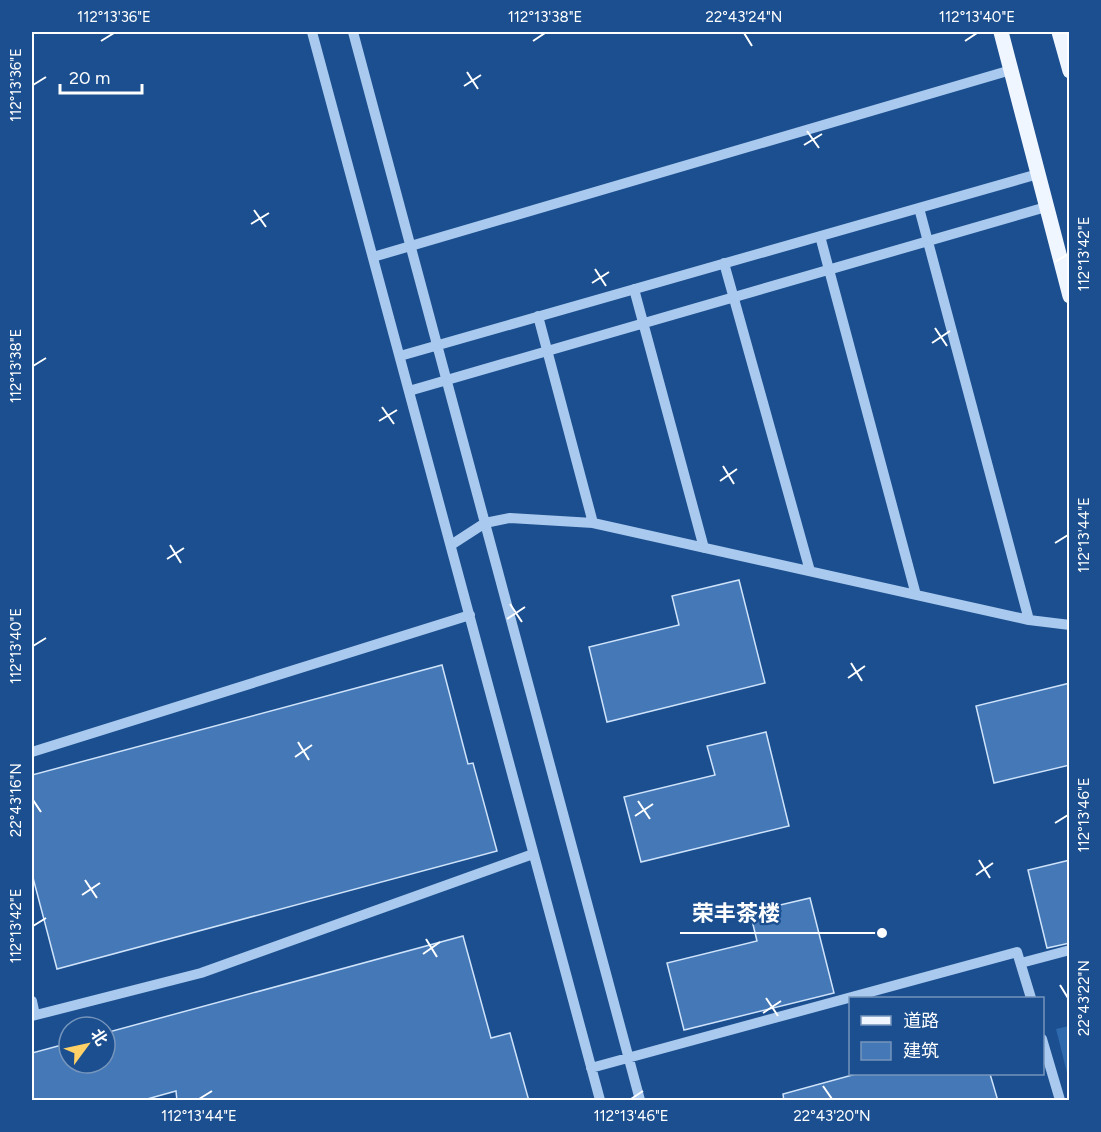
<svg xmlns="http://www.w3.org/2000/svg" width="1101" height="1132" font-family="Figtree,'Noto Sans SC',sans-serif">
<style>
.green{fill:#2e69ad}
.building{fill:#4478b7;stroke:#cfe3fa;stroke-width:1.5}
.lines{fill:none;stroke-linecap:round;stroke-linejoin:round}
.minor{stroke:#a9c9ee;stroke-width:10}
.major{stroke:#f0f6ff;stroke-width:15}
.ticks{fill:none;stroke:#fff;stroke-width:2}
.leader{fill:none;stroke:#fff;stroke-width:2}
.callout-dot{fill:#fff;stroke:#1b4f8f;stroke-width:2}
.callout-label{font-size:22px;text-anchor:middle;font-weight:bold;fill:#fff;stroke:#1b4f8f;stroke-width:4.5;stroke-linejoin:round;paint-order:stroke}
.neatline{fill:none;stroke:#fff;stroke-width:2}
.ticks-label{font-size:15px;text-anchor:middle;fill:#fff}
</style>
<rect width="100%" height="100%" fill="#1b4f8f"/>
<!-- green -->
<path class="green" d="M 1069,1026 L 1070,1026 L 1069,1081 L 1056,1029 Z"/>
<!-- building -->
<path class="building" d="M 739,580 L 765,683 L 607,722 L 589,647 L 679,625 L 672,596 Z
M 442,665 L 468,764 L 473,763 L 497,851 L 57,969 L 32,874 L 32,775 Z
M 1070,683 L 1070,765 L 994,783 L 976,706 Z
M 766,732 L 789,826 L 641,862 L 624,797 L 715,775 L 707,746 Z
M 1070,860 L 1070,943 L 1047,948 L 1028,870 Z
M 810,898 L 834,993 L 684,1030 L 667,963 L 757,941 L 750,912 Z
M 463,936 L 491,1038 L 510,1033 L 529,1101 L 177,1101 L 176,1091 L 140,1101 L 32,1101 L 32,1053 L 69,1043 L 69,1063 L 105,1063 L 105,1033 Z
M 856,1074 L 990,1074 L 998,1101 L 784,1101 L 783,1094 Z"/>
<g class="lines">
<!-- minor -->
<path class="minor" d="M 312,32 L 600,1100
M 353,32 L 640,1100
M 919,208 L 1029,620
M 820,236 L 916,595
M 373,257 L 1011,70
M 724,263 L 810,571
M 634,289 L 704,548
M 538,316 L 593,523
M 400,356 L 1038,174
M 409,391 L 1046,207
M 451,545 L 485,523 L 510,518 L 593,523 L 1029,620 L 1070,625
M 32,752 L 470,615
M 1021,963 L 1070,950
M 32,1001 L 35,1015
M 32,1016 L 201,973 L 533,854
M 1042,1039 L 1060,1100
M 591,1068 L 1017,952 L 1031,998"/>
<!-- major -->
<path class="major" d="M 1001,32 L 1070,296
M 1059,32 L 1070,71"/>
</g>
<!-- ticks -->
<path class="ticks" d="M 744,33 L 752,46M 101,41 L 114,33M 533,41 L 545,33M 965,41 L 977,33M 467,72 L 478,89M 33,85 L 46,77M 464,86 L 481,75M 807,131 L 819,148M 804,145 L 822,134M 254,210 L 266,227M 251,224 L 269,213M 1055,262 L 1068,254M 595,269 L 606,286M 592,283 L 609,272M 935,328 L 947,346M 932,343 L 950,331M 33,366 L 46,358M 382,407 L 394,424M 379,421 L 397,410M 723,466 L 734,484M 720,481 L 737,469M 1055,543 L 1068,535M 170,545 L 181,563M 167,559 L 184,548M 510,604 L 522,622M 507,619 L 525,607M 33,646 L 46,638M 851,663 L 862,681M 848,678 L 865,666M 298,742 L 309,760M 295,757 L 312,745M 33,800 L 41,812M 638,801 L 650,819M 635,816 L 653,804M 1055,823 L 1068,815M 979,860 L 990,878M 976,875 L 993,863M 85,880 L 97,898M 82,895 L 100,883M 33,926 L 46,918M 426,939 L 437,957M 423,954 L 440,942M 1060,985 L 1068,998M 766,998 L 778,1016M 763,1013 L 781,1001M 823,1086 L 832,1099M 199,1099 L 212,1091M 631,1099 L 643,1091"/>
<!-- callouts -->
<path class="leader" d="M882 933L792 933H680"/>
<circle class="callout-dot" cx="882" cy="933" r="6"/>
<g class="callout-label">
<text x="736" y="921">荣丰茶楼</text>
</g>
<!-- border -->
<rect width="1101" height="1132" fill="none" stroke="#1b4f8f" stroke-width="66"/>
<!-- legend -->
<rect x="849" y="997" width="195" height="78" fill="#1b4f8f" stroke="#7695bc" stroke-width="1.5"/>
<rect x="861" y="1016" width="30" height="9" fill="#f0f6ff" stroke="#7695bc" stroke-width="1.5"/>
<text x="903" y="1027" font-size="18" fill="#ffffff">道路</text>
<rect x="861" y="1042" width="30" height="18" fill="#4478b7" stroke="#7695bc" stroke-width="1.5"/>
<text x="903" y="1057" font-size="18" fill="#ffffff">建筑</text>
<!-- north arrow -->
<g transform="translate(87 1045) rotate(57)"><circle r="28" fill="#1b4f8f" stroke="#7695bc" stroke-width="1.5"/>
<path d="M0-4.5L10 22L0 15L-10 22Z" fill="#ffd166"/>
<text y="-9" font-size="16" font-weight="bold" text-anchor="middle" fill="#ffffff">北</text>
</g>
<!-- scale -->
<path d="M60 84v9h82v-9" fill="none" stroke="#ffffff" stroke-width="3"/>
<text x="69" y="84" font-size="18" fill="#ffffff" stroke="#1b4f8f" stroke-width="4.5" paint-order="stroke">20 m</text>
<rect x="33" y="33" width="1035" height="1066" class="neatline"/>
<g class="ticks-label">
<text x="114" y="22">112°13'36"E</text>
<text x="545" y="22">112°13'38"E</text>
<text x="744" y="22">22°43'24"N</text>
<text x="977" y="22">112°13'40"E</text>
<text transform="translate(16 85) rotate(-90)" y="5">112°13'36"E</text>
<text transform="translate(1084 254) rotate(-90)" y="5">112°13'42"E</text>
<text transform="translate(16 366) rotate(-90)" y="5">112°13'38"E</text>
<text transform="translate(1084 535) rotate(-90)" y="5">112°13'44"E</text>
<text transform="translate(16 646) rotate(-90)" y="5">112°13'40"E</text>
<text transform="translate(16 800) rotate(-90)" y="5">22°43'16"N</text>
<text transform="translate(1084 815) rotate(-90)" y="5">112°13'46"E</text>
<text transform="translate(16 926) rotate(-90)" y="5">112°13'42"E</text>
<text transform="translate(1084 998) rotate(-90)" y="5">22°43'22"N</text>
<text x="199" y="1121">112°13'44"E</text>
<text x="631" y="1121">112°13'46"E</text>
<text x="832" y="1121">22°43'20"N</text>
</g>
</svg>
